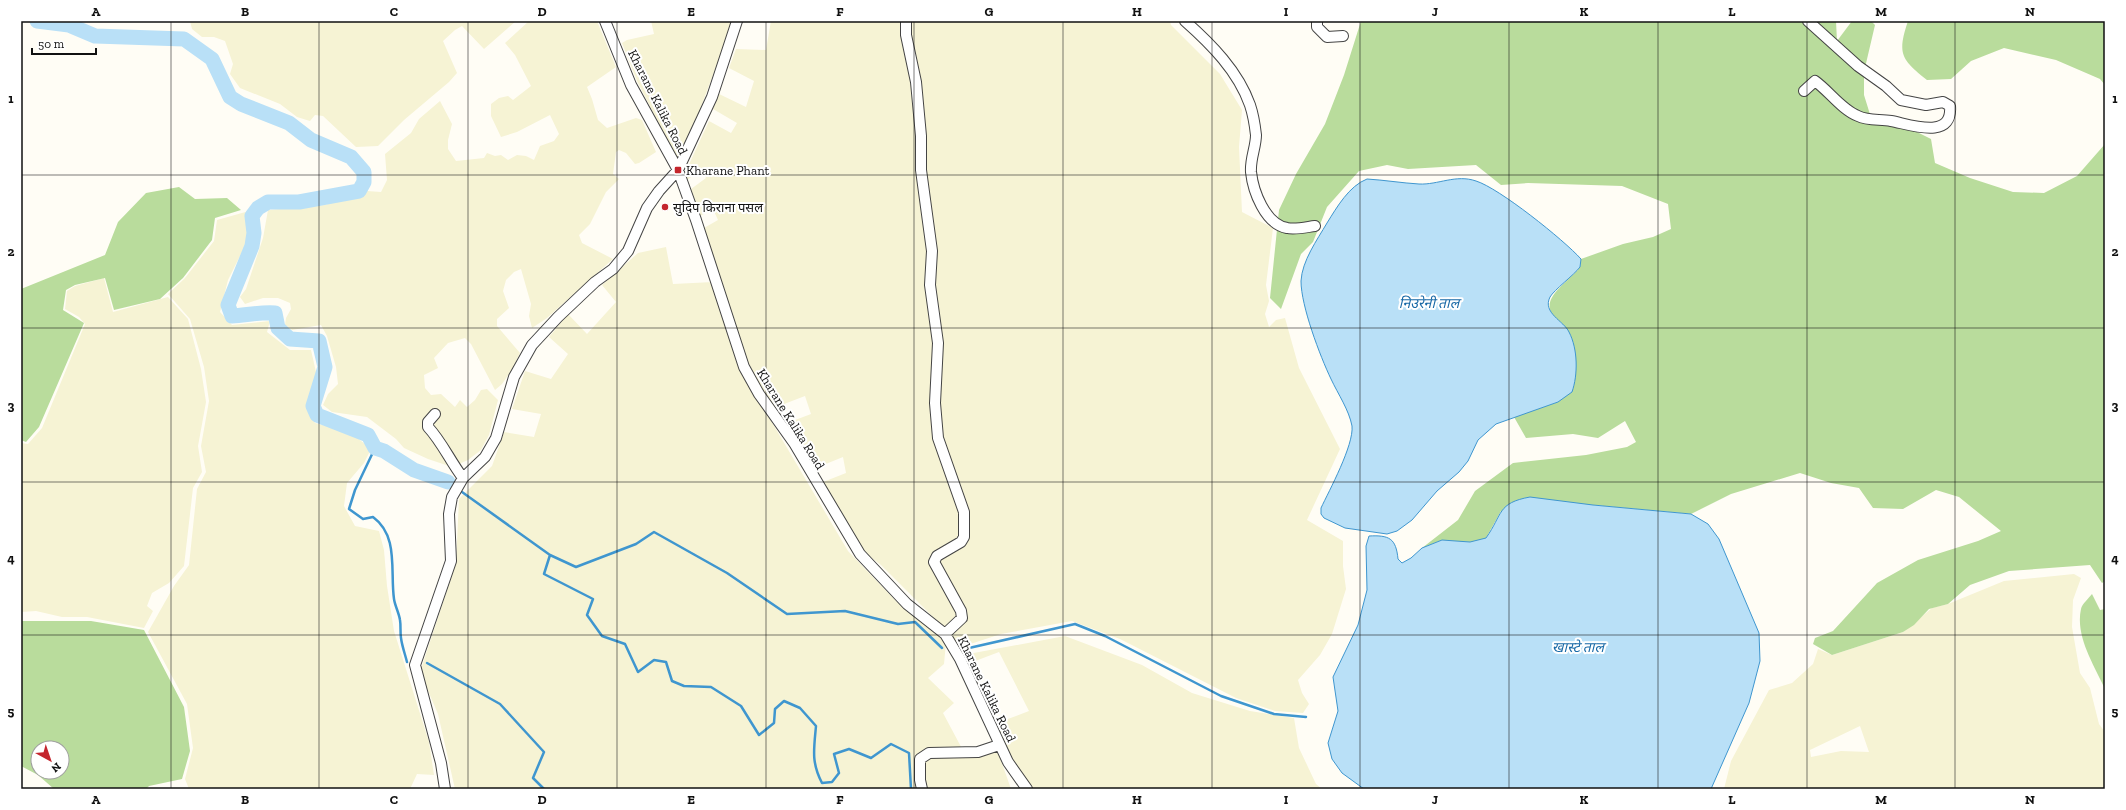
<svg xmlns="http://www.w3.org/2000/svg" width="2126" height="810" font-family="'Zilla Slab','Noto Sans Devanagari',serif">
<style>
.farmland{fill:#f6f3d4;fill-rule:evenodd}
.forest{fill:#b9dc9c;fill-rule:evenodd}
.water{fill:#b9e0f7;stroke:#3f96cf}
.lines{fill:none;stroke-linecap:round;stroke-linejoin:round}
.stream{stroke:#3f96cf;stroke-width:2.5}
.river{stroke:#b9e0f7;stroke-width:15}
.minor-casing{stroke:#444;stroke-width:12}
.minor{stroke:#fff;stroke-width:10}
.grid{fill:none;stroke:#111;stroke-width:1;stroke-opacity:0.55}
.poi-dot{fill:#c4262e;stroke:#fff;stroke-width:1.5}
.labels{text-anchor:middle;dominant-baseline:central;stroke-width:4;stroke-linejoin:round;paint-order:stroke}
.street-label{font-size:13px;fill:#111;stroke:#fff}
.poi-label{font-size:13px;fill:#111;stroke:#fff;text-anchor:start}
.water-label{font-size:14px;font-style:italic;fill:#1768a6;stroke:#fff}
.neatline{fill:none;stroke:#111;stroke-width:1.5}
.grid-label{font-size:13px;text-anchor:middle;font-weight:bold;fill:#111}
</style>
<rect width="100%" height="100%" fill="#fffdf5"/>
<!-- farmland -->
<path class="farmland" d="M 190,21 L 516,21 L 484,49 L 462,26 L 455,30 L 443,41 L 457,73 L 449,82 L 404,120 L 378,146 L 356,147 L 323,116 L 315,115 L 310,121 L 297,117 L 280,104 L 240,88 L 230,74 L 233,64 L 225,41 L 214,37 L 202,37 L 192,29 Z
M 529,21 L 597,21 L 616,67 L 587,87 L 592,99 L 598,120 L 607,128 L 636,118 L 642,120 L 656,152 L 639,163 L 635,164 L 626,153 L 619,150 L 616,152 L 613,174 L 619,179 L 606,192 L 590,224 L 579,235 L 582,243 L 613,259 L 547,318 L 532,328 L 529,316 L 531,304 L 521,269 L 514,272 L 506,280 L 503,291 L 509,308 L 497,319 L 497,326 L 520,353 L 511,371 L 502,384 L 495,390 L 471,344 L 465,338 L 448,343 L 434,358 L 438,368 L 424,375 L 425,388 L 431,395 L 441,394 L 455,407 L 460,400 L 467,407 L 475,400 L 481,390 L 487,389 L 498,400 L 489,435 L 481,450 L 468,460 L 452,467 L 428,459 L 404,448 L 396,439 L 367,417 L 332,412 L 323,405 L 328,394 L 338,384 L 336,367 L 327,336 L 321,325 L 292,330 L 285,325 L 286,318 L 291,309 L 290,303 L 278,298 L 263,298 L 245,304 L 240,297 L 246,289 L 263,238 L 268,210 L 325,205 L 340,200 L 356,198 L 367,191 L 381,192 L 387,180 L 385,154 L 411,133 L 419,119 L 440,101 L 452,124 L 448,140 L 448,149 L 456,161 L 484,158 L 487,153 L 495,156 L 501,155 L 508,160 L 517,155 L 526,156 L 534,160 L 540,146 L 554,141 L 559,134 L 550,115 L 517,132 L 501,137 L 491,116 L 491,104 L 499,98 L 508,96 L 513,100 L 531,86 L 515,55 L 505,43 Z
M 651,21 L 733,21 L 691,134 L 677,159 L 637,81 L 622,43 L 627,40 L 654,34 Z
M 771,21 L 1170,21 L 1171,25 L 1220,74 L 1242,110 L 1239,147 L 1242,212 L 1273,228 L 1266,285 L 1269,301 L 1265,314 L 1269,327 L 1276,320 L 1285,318 L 1299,368 L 1340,449 L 1307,520 L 1343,541 L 1343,566 L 1346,589 L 1332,634 L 1320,655 L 1298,680 L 1302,693 L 1309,704 L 1303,713 L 1275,711 L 1236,698 L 1120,639 L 1072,621 L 1001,634 L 955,649 L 951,635 L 881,565 L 852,543 L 818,484 L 846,473 L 843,457 L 811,470 L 782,425 L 811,414 L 805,396 L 771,409 L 754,392 L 704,228 L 718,220 L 713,209 L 700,216 L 691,189 L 706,178 L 701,170 L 687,180 L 685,173 L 709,121 L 731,133 L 737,123 L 713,109 L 717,93 L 746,107 L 754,81 L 729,68 L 736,49 L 766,50 Z
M 249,211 L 248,240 L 228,280 L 220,312 L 232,325 L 270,321 L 267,332 L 290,350 L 311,350 L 316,372 L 308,409 L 315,423 L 350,432 L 371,449 L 364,463 L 347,483 L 344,506 L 355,526 L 379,531 L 384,550 L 387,586 L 394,631 L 429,742 L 434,775 L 417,774 L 410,789 L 189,789 L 185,779 L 193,748 L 187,704 L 148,632 L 174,586 L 189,565 L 197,489 L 206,472 L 201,446 L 209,401 L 204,367 L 190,319 L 168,294 L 185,278 L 214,241 L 217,220 Z
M 666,247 L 673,284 L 713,282 L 754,392 L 848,551 L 896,601 L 946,642 L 944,664 L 928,678 L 954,703 L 943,713 L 967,758 L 998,752 L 1011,789 L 455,789 L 438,714 L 420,672 L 456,563 L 459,499 L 492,466 L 504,432 L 534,437 L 541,414 L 512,409 L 525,371 L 551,379 L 568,354 L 549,337 L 568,314 L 587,334 L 616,302 L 602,285 L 638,253 Z
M 104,278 L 113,312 L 168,297 L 188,319 L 201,369 L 206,402 L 198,446 L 202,472 L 193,488 L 184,566 L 169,583 L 152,593 L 147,606 L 153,611 L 144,628 L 87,617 L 62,617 L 36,611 L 21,612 L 21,443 L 28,444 L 42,428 L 85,324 L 79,317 L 65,309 L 67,291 L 75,286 Z
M 2074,574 L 2081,578 L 2073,600 L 2072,627 L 2080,673 L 2090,688 L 2099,724 L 2105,732 L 2105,789 L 1724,789 L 1731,761 L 1769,690 L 1792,683 L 1813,664 L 1818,649 L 1832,655 L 1903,632 L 1932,608 L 1948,604 L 2004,581 ZM 1860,726 L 1869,752 L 1841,751 L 1811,757 L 1810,750 Z
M 1065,636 L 1142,665 L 1192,693 L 1250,711 L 1294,718 L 1299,748 L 1316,784 L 1322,789 L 1033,789 L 1011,757 L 997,723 L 1029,711 L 999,652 L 970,663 L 963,655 Z"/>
<!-- forest -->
<path class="forest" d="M 1361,21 L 1836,21 L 1837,41 L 1852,21 L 1871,21 L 1875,25 L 1864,72 L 1864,95 L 1873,124 L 1907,127 L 1931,139 L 1935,163 L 1970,178 L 2013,192 L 2044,193 L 2077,176 L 2105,144 L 2105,581 L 2102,583 L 2090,565 L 2009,571 L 1970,585 L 1948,604 L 1929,609 L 1914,625 L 1903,632 L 1832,655 L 1813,644 L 1815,638 L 1833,631 L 1877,583 L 1918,560 L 1978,541 L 2001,531 L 1959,497 L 1936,490 L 1903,509 L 1873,508 L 1859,488 L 1831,483 L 1800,473 L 1731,494 L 1691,514 L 1593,505 L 1501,511 L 1486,538 L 1470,543 L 1442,540 L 1422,548 L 1458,520 L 1475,491 L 1513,463 L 1586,455 L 1627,447 L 1636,442 L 1625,421 L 1598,438 L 1573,434 L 1526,438 L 1514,417 L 1558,402 L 1562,323 C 1531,303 1566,285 1580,267 L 1581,259 L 1623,244 L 1653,237 L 1671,229 L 1668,204 L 1622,186 L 1528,183 L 1501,185 L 1476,165 L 1408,169 L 1387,165 L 1359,171 L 1327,207 L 1313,242 L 1301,254 L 1281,309 L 1270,298 L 1279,210 L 1296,174 L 1325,124 L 1344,75 Z
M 1908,21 L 2105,21 L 2105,85 L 2100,79 L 2056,60 L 2004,48 L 1971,61 L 1951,79 L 1927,80 C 1901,59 1897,54 1908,21 Z
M 179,187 L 195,199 L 227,198 L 241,210 L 215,218 L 212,240 L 183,278 L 160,299 L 114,310 L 105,278 L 75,285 L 66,290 L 63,310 L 84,323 L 39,427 L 26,442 L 21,440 L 21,289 L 105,255 L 118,222 L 146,193 Z
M 2092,594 L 2100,610 L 2105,609 L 2105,689 C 2094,665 2075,636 2081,609 C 2082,604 2089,598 2092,594 Z
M 21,621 L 91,621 L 144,630 L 184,707 L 190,751 L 182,779 L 149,786 L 146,789 L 54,789 L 38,775 L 21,766 ZM 38,748 L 62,748 L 62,772 L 38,772 Z"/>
<!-- water -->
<path class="water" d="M 1367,179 C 1384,180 1402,183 1419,184 C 1438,185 1456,174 1476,181 C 1499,188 1564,240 1581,259 L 1580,267 C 1574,275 1554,290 1550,297 C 1542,313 1564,321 1569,332 C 1578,349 1578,375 1572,392 L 1558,402 L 1496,424 L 1478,440 L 1468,461 L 1459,472 L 1437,491 L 1412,520 L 1397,531 L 1387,534 L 1345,528 L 1324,518 L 1321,514 L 1321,508 C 1329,491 1354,445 1352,426 C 1349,410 1338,394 1331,379 C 1320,356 1301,306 1301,281 C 1302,261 1317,240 1327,223 C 1337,207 1349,186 1367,179 Z
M 1530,497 L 1593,505 L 1691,514 L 1708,524 L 1719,539 L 1759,633 L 1760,661 L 1749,703 L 1711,789 L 1364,789 L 1342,773 L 1332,759 L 1328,743 L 1338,711 L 1333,677 L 1358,625 L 1367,590 L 1366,546 L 1369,536 C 1389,535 1396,538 1398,559 L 1402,563 L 1411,558 L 1422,548 L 1442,540 L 1470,542 L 1486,538 C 1503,514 1497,503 1530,497 Z"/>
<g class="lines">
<!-- stream -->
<path class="stream" d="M 375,448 L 355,490 L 349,509 L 363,519 L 373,517 C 399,536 390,571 394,599 C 395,606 399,613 400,620 C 401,626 400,632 401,638 C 402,646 405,654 407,662
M 462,492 L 550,555 L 544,574 L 593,599 L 587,615 L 602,636 L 625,644 L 638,672 L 654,660 L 666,662 L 672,681 L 684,686 L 711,687 L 741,706 L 759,735 L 774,723 L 775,709 L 784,701 L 800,708 L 816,726 C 814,749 811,762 822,783 L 832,782 L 839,773 L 834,754 L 849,749 L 871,758 L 891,744 L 909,753 L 911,789
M 550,555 L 576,567 L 636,544 L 654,532 L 727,573 L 787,614 L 845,611 L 898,624 L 915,622 L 942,648
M 969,648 L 1075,624 L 1105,636 L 1221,696 L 1274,714 L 1306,717
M 427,663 L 500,704 L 544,752 L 533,778 L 544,789"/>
<!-- river -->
<path class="river" d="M 37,21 L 69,25 L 95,36 L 184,39 L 212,59 L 230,97 L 241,104 L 289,123 L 311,140 L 351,157 L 364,172 L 364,182 L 359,191 L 299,202 L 268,202 L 258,208 L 252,216 L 254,233 L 252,246 L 228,305 L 232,316 C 247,315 260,312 275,313 L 278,328 L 290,339 L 319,341 L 325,367 L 313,406 L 317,415 L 368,435 L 375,448 L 384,451 L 414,470 L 448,482"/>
<defs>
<path id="minor" d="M 605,21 L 631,85 L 678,170 L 696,220 L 744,367 L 759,394 L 794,443 L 860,554 L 907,604 L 945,634 L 960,659 L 1008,762 L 1027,789
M 906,21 L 906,35 L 916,82 L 921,136 L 921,170 L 932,251 L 930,285 L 938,343 L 935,403 L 938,438 L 964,512 L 964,537 L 961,542 L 937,556 L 934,562 L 961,611 L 962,618 L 945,634
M 1185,21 C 1211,44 1238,71 1250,105 C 1253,114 1255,126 1256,135 C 1256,147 1250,159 1251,172 C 1253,191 1265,224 1287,228 C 1295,230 1307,227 1315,226
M 1317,21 L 1317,27 L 1327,37 L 1343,36
M 1804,91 L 1815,81 C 1829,91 1842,110 1858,116 C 1868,121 1880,119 1891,121 C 1909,124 1953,141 1950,106 L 1943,102 L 1926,105 L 1901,100 L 1886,86 L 1858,66 L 1808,21
M 435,414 L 428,422 L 428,427 C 442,442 450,461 463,478
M 445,789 L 441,763 L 415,665 L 451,561 L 449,514 L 452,497 L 463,478 L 485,457 L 496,438 L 514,377 L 532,345 L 558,317 L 595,282 L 613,269 L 628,251 L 647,208 L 659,191 L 678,170 L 712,97 L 737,21
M 922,789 L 920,780 L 920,759 L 929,753 L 978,752 L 999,745"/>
</defs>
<!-- minor casing -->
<use href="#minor" class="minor-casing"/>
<!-- minor -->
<use href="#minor" class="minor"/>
</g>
<!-- grid -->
<path class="grid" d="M 171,21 L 171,789M 319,21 L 319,789M 468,21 L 468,789M 617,21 L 617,789M 766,21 L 766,789M 914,21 L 914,789M 1063,21 L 1063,789M 1212,21 L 1212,789M 1360,21 L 1360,789M 1509,21 L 1509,789M 1658,21 L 1658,789M 1807,21 L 1807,789M 1955,21 L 1955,789M 21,175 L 2105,175M 21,328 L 2105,328M 21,482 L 2105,482M 21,635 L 2105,635"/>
<!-- markers -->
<g class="poi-dot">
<rect x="674" y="166" width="8" height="8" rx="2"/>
<circle cx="665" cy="207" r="4"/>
</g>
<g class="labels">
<!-- street labels -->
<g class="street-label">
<text transform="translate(658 102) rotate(63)">Kharane Kalika Road</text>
<text transform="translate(791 419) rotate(58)">Kharane Kalika Road</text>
<text transform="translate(987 689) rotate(64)">Kharane Kalika Road</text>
</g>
<!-- poi labels -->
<g class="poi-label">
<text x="686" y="170">Kharane Phant</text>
<text x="673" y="207">सुदिप किराना पसल</text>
</g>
<!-- water labels -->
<g class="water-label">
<text x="1429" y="303">निउरेनी ताल</text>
<text x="1578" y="647">खास्टे ताल</text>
</g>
</g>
<!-- border -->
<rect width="2126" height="810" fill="none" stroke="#ffffff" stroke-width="44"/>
<!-- north arrow -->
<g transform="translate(50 760) rotate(140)"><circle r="19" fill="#ffffff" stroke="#a0a0a0"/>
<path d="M0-3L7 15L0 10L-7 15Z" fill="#c4262e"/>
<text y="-6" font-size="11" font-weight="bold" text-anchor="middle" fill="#111111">N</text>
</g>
<!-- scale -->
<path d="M32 48v6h64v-6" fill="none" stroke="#111111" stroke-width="2"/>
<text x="38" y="48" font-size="12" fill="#111111" stroke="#ffffff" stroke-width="3" paint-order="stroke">50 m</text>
<rect x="22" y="22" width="2082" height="766" class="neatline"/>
<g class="grid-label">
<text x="96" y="16">A</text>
<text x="245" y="16">B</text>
<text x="394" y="16">C</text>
<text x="542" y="16">D</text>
<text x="691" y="16">E</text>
<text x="840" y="16">F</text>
<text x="989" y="16">G</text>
<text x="1137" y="16">H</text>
<text x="1286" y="16">I</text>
<text x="1435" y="16">J</text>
<text x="1584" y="16">K</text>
<text x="1732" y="16">L</text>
<text x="1881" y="16">M</text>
<text x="2030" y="16">N</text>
<text x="11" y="103">1</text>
<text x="2115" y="103">1</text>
<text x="11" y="256">2</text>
<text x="2115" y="256">2</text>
<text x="11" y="410">3</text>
<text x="2115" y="410">3</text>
<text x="11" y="563">4</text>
<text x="2115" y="563">4</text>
<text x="11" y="716">5</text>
<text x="2115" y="716">5</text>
<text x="96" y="804">A</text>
<text x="245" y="804">B</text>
<text x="394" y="804">C</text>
<text x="542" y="804">D</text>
<text x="691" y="804">E</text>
<text x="840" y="804">F</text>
<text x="989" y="804">G</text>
<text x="1137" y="804">H</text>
<text x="1286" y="804">I</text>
<text x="1435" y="804">J</text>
<text x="1584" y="804">K</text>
<text x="1732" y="804">L</text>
<text x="1881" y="804">M</text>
<text x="2030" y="804">N</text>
</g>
</svg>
